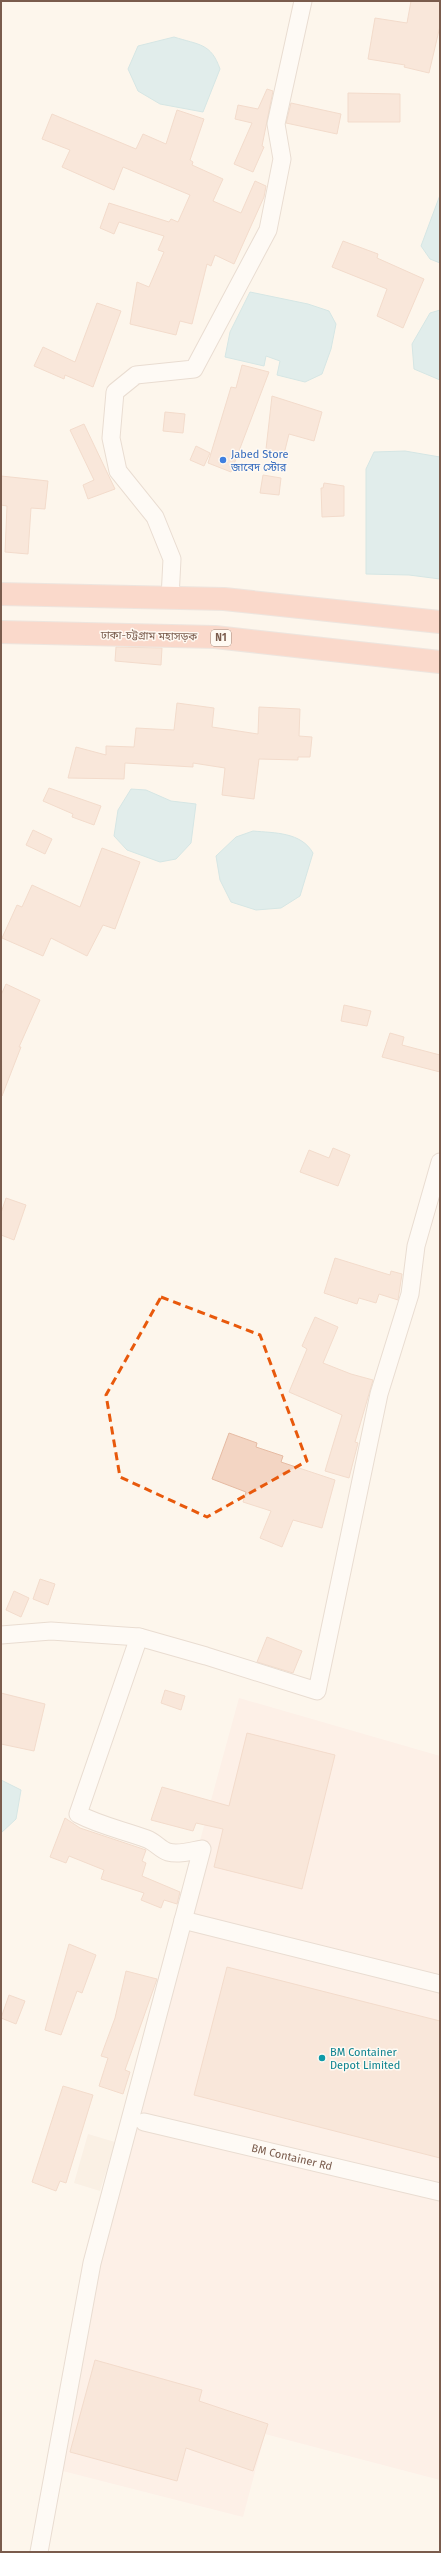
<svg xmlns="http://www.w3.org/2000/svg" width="441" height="2553" font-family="'Fira Sans','Noto Sans Bengali',sans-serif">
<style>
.residential{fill:#f5e8da}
.commercial{fill:#fde8e0}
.water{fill:#bfe3e8;stroke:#a5d3da}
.building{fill:#f3d5c3;stroke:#e6bba3}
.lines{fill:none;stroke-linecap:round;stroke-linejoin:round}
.street-casing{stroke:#d1beb0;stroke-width:19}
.highway-casing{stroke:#dad1cd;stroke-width:24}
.street{stroke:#fff;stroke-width:17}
.highway{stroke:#f7b7a3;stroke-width:22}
.marked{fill:none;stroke:#e8590c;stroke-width:3;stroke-dasharray:8 5;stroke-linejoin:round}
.shop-dot{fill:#3f7fe0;stroke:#fffaf3;stroke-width:1.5}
.culture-dot{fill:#0f9aa8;stroke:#fffaf3;stroke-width:1.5}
.labels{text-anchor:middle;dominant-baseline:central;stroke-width:3;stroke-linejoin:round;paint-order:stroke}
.shield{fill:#fffaf3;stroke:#a28b7f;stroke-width:1}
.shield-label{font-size:10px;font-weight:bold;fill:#7a5c4d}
.shop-label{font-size:11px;fill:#366cbe;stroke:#fffaf3;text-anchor:start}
.street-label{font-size:11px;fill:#7a5c4d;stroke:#fffaf3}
.culture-label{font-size:11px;fill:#0d838f;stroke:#fffaf3;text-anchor:start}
</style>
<rect width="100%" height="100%" fill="#fdf6ec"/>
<!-- residential -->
<path class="residential" d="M 88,2134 L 115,2142 L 100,2191 L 74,2183 Z"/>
<!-- commercial -->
<path class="commercial" d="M 239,1698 L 440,1756 L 440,2480 L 265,2434 L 243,2517 L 51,2468 L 80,2279 Z"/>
<!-- water -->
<path class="water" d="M 174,37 C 199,45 211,43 220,69 L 203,112 L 160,104 L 138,91 L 128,69 L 138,46 Z
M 440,195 L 440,263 L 430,259 L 421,246 Z
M 250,292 L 308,304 L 329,311 L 336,324 L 331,349 L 322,374 L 305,382 L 277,375 L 280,361 L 266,356 L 264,366 L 225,357 L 230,332 Z
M 440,310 L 440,380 L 414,369 L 412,344 L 430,313 Z
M 405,451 L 440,457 L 440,579 L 409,575 L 366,574 L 366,469 L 374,452 Z
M 131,789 L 146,790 L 171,801 L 196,804 L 191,843 L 176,859 L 160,862 L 127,850 L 114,836 L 118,810 Z
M 253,831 C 275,833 301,832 313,853 L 300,896 L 281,908 L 256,910 L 231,902 L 220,880 L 216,856 L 236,837 Z
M 1,1780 L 21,1790 L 16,1819 L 1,1833 Z"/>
<!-- building -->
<path class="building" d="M 411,1 L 440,1 L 440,26 L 429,73 L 404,67 L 405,65 L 368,59 L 375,18 L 407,23 Z
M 267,89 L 273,91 L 262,146 L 264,147 L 253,172 L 234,164 L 252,123 L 235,119 L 238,105 L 258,109 Z
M 348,93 L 400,94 L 400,122 L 348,122 Z
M 291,103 L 341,114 L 337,134 L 286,123 Z
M 177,110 L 204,119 L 190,160 L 193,162 L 192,165 L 223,179 L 213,201 L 241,213 L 255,181 L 266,186 L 264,197 L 234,264 L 215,255 L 211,266 L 207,264 L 192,324 L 180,321 L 176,335 L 130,324 L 137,282 L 149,287 L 164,252 L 158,250 L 164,236 L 119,222 L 114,234 L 100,228 L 109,203 L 169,222 L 171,219 L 178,222 L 190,195 L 123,167 L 114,190 L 62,167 L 70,150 L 42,139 L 52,114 L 136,149 L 143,134 L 166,144 Z
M 343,241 L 378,254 L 377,258 L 424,279 L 403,328 L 377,316 L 387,289 L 332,267 Z
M 97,303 L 121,311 L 93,387 L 65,375 L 64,379 L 34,366 L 43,347 L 75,362 Z
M 242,365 L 269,372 L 231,472 L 208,463 L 231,387 L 236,388 Z
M 272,396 L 322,412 L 314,441 L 289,434 L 284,454 L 266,449 Z
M 165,412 L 185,414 L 183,433 L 163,431 Z
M 84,424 L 115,489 L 88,499 L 83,485 L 94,480 L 70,430 Z
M 196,446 L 210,453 L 204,466 L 190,460 Z
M 263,475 L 281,478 L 279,495 L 260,493 Z
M 1,476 L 48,481 L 45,509 L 31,508 L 28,554 L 5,552 L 7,506 L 1,505 Z
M 324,483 L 344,486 L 344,516 L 322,517 L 321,488 L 323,488 Z
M 116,647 L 162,648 L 161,665 L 115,661 Z
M 177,703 L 214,708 L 212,727 L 258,734 L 259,707 L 300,709 L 299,736 L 312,737 L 310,757 L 298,757 L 298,760 L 259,759 L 254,799 L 222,795 L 225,768 L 193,763 L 193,767 L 125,763 L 124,779 L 68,778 L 76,747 L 106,755 L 106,746 L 134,747 L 136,728 L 174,730 Z
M 49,788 L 101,806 L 94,825 L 72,817 L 73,814 L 43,801 Z
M 33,830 L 52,839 L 45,854 L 26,845 Z
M 102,848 L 140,862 L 115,929 L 103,925 L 87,956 L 51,938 L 43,956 L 2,938 L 17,905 L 22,907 L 32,885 L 80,907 Z
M 6,984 L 40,1000 L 19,1047 L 21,1047 L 2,1096 L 1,995 Z
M 344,1005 L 371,1011 L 367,1026 L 341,1021 Z
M 390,1033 L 404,1037 L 402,1045 L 440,1055 L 440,1072 L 382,1057 Z
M 333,1148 L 350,1155 L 338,1186 L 300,1172 L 309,1150 L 329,1158 Z
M 6,1198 L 26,1205 L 14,1240 L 1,1235 L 1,1213 Z
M 335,1258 L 390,1275 L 391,1271 L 402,1274 L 398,1300 L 379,1294 L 376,1303 L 359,1298 L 357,1304 L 324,1293 Z
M 315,1317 L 338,1327 L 323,1363 L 351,1374 L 373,1380 L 355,1442 L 358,1443 L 349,1478 L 325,1471 L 342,1415 L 289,1392 L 307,1349 L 302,1346 Z
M 229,1433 L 257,1443 L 256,1447 L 283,1456 L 281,1462 L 335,1480 L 322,1528 L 293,1520 L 282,1547 L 260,1538 L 271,1511 L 243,1502 L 246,1492 L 212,1479 Z
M 40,1579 L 55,1584 L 48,1605 L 33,1599 Z
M 14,1591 L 29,1598 L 21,1617 L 6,1610 Z
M 267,1637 L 302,1651 L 293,1673 L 257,1662 Z
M 165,1690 L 185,1696 L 181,1710 L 161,1703 Z
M 1,1693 L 45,1704 L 34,1751 L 1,1744 Z
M 247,1733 L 335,1755 L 302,1889 L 214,1867 L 223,1829 L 196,1823 L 193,1831 L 151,1820 L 162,1787 L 229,1806 Z
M 65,1818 L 80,1828 L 146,1850 L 142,1861 L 146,1863 L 142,1876 L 180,1892 L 177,1904 L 164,1900 L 161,1908 L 141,1900 L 144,1893 L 101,1879 L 104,1870 L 69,1856 L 66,1863 L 50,1857 Z
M 69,1944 L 96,1955 L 82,1993 L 77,1991 L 61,2035 L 45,2030 Z
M 227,1967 L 440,2021 L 440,2158 L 194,2095 Z
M 126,1971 L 157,1979 L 125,2070 L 130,2072 L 123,2094 L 99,2086 L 108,2058 L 101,2056 L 115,2018 Z
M 9,1995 L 25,2001 L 16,2024 L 1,2018 Z
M 63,2086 L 93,2095 L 66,2183 L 60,2181 L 56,2191 L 32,2182 Z
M 95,2360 L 202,2390 L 199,2401 L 268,2424 L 253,2471 L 186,2448 L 177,2481 L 70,2452 Z"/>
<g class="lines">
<defs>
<g id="street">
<path d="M 170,598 L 172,559 L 155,517 L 118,471 L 111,438 L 115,392 L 136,375 L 194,369 L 268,230 L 282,159 L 276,124 L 303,1"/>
<path d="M 1,1635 L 51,1631 L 139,1637"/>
<path d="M 183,1920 L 440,1984"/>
<path id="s1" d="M 144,2122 L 440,2192"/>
<path d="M 39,2552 L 92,2263 L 202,1849 C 191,1851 179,1855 168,1852 C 161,1850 155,1842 147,1839 C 123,1830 101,1826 78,1814 L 139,1637 L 206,1656 L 317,1691 L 379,1394 L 410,1294 L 416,1246 L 440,1162"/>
</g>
<path id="highway" d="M 1,594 L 224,599 L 440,622
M 1,632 L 215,637 L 440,662"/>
</defs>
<!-- street casing -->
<use href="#street" class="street-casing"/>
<!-- highway casing -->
<use href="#highway" class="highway-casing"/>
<!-- street -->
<use href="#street" class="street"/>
<!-- highway -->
<use href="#highway" class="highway"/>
</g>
<!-- marked area -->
<path d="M0 0H441V2553H0ZM 161,1297 L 260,1335 L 307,1461 L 207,1517 L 120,1477 L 106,1395 Z" fill="#fdf6ec" fill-opacity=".55" fill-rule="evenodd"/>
<path class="marked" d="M 161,1297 L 260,1335 L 307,1461 L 207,1517 L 120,1477 L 106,1395 Z"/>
<!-- markers -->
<circle class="shop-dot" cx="223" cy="460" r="4"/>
<circle class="culture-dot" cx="322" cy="2058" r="4"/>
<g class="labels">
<!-- shield labels -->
<rect class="shield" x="211" y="630" width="20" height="16" rx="3"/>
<g class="shield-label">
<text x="221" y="638">N1</text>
</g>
<!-- shop labels -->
<g class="shop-label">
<text x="231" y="454">Jabed Store<tspan x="231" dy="13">জাবেদ স্টোর</tspan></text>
</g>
<!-- street labels -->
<g class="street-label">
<text transform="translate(149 636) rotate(1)">ঢাকা-চট্টগ্রাম মহাসড়ক</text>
<text stroke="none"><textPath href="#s1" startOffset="152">BM Container Rd</textPath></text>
</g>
<!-- culture labels -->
<g class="culture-label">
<text x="330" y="2052">BM Container<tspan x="330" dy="13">Depot Limited</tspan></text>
</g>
</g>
<!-- border -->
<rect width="441" height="2553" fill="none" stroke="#7a5c4d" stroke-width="4"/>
</svg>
